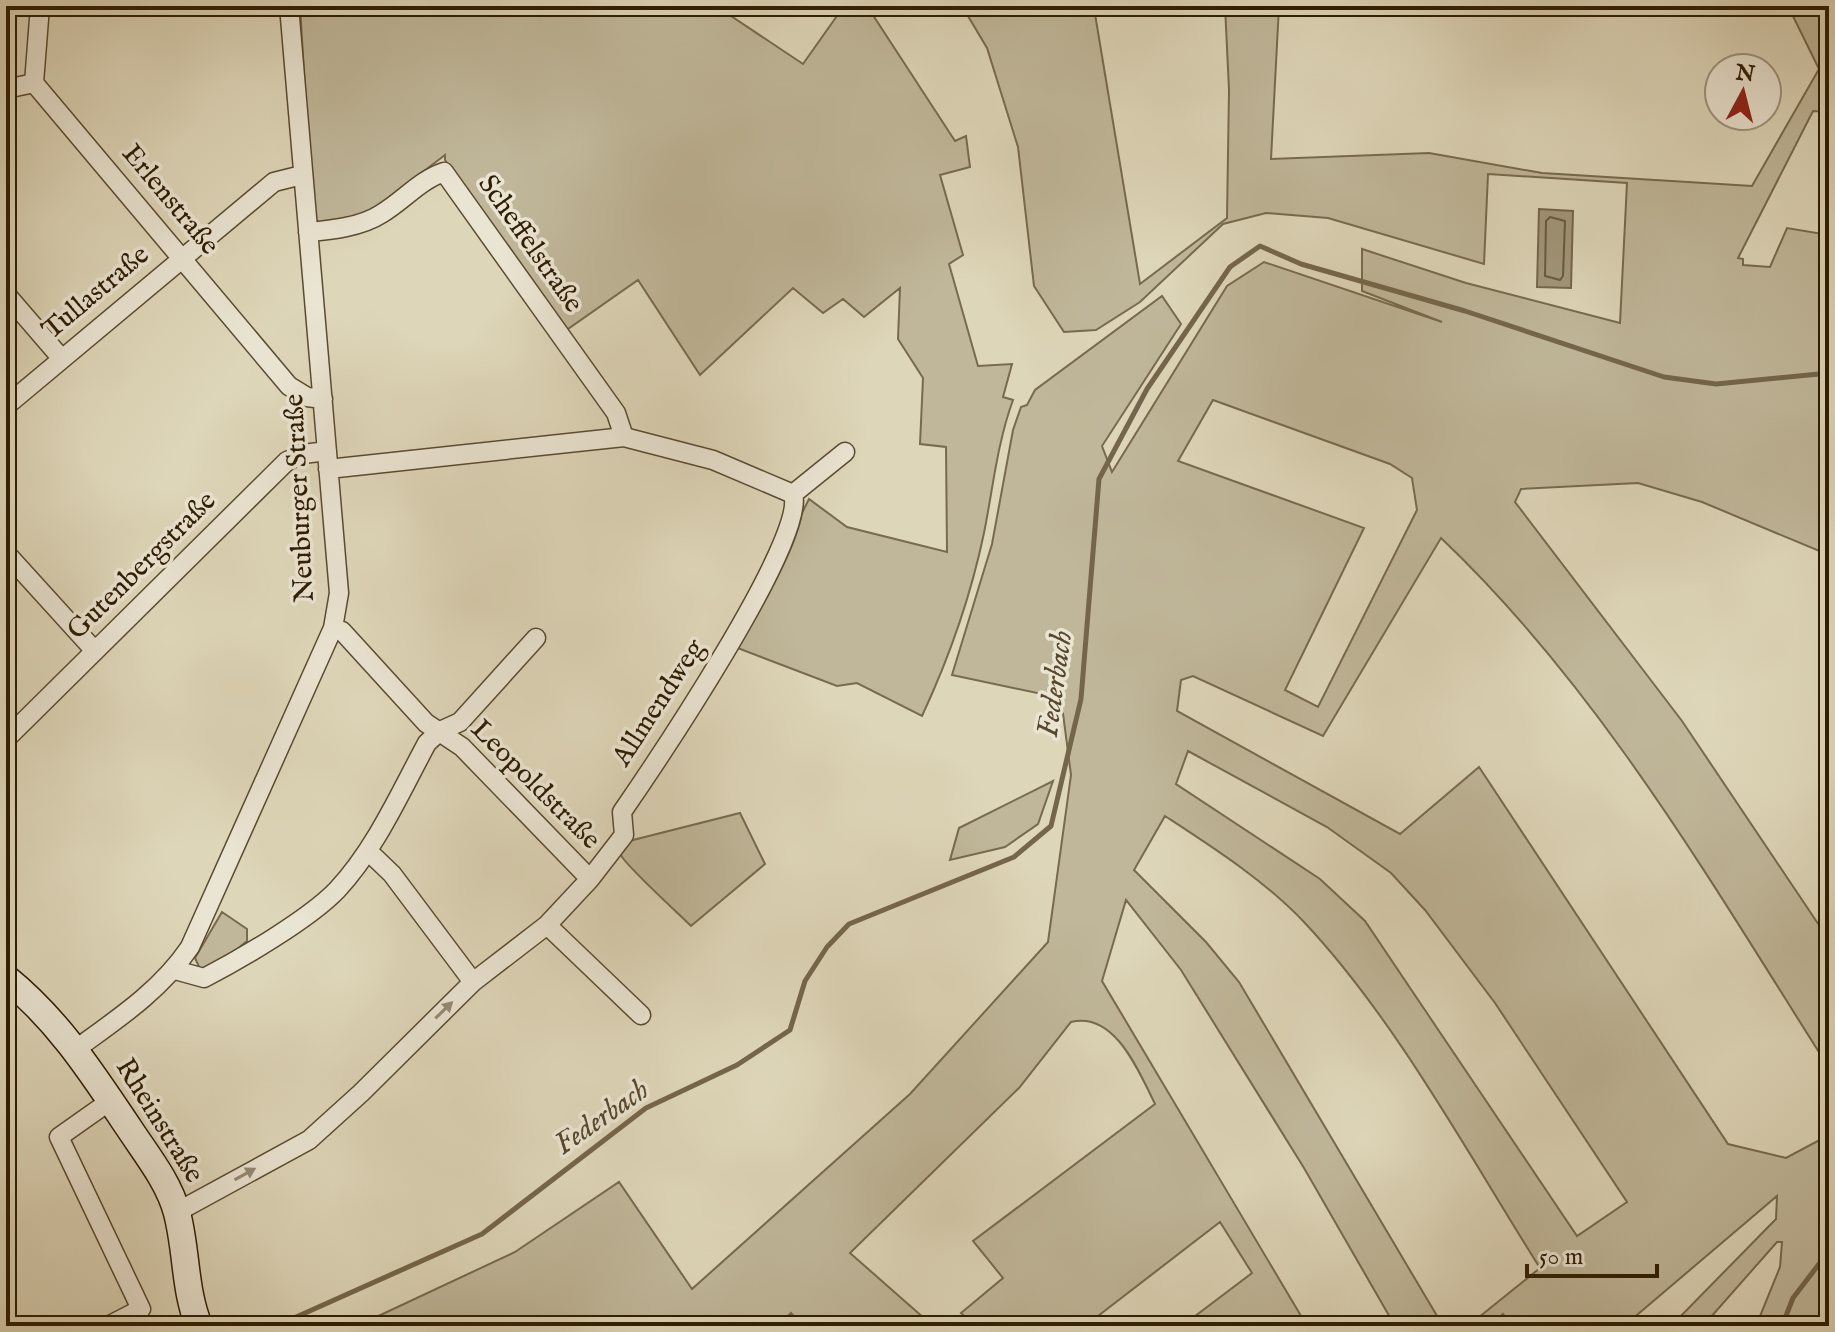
<svg xmlns="http://www.w3.org/2000/svg" width="1835" height="1332" font-family="'IM FELL English',serif">
<style>
.green{fill:#c0b79a;stroke:#776a4e;stroke-width:2;fill-rule:evenodd}
.water{fill:#a2977b;stroke:#74664b;stroke-width:2}
.lines{fill:none;stroke-linecap:round;stroke-linejoin:round}
.shore{stroke:#685a3f;stroke-width:2}
.stream{stroke:#74664b;stroke-width:5}
.minor-casing{stroke:#5a4b30;stroke-width:21}
.secondary-casing{stroke:#2e1d03;stroke-width:29}
.minor{stroke:#eae4d2;stroke-width:18}
.secondary{stroke:#eae4d2;stroke-width:26}
.oneway{fill:#958a75}
.labels{text-anchor:middle;dominant-baseline:central;stroke-width:7;stroke-linejoin:round;paint-order:stroke}
.street-label{font-size:28px;fill:#2e1d03;stroke:#eae4d2}
.water-label{font-size:30px;font-style:italic;fill:#57482d;stroke:#eae4d2}
</style>
<rect width="100%" height="100%" fill="#ded6b9"/>
<filter id="stains"><feTurbulence type="fractalNoise" baseFrequency=".0025" numOctaves="4"/><feColorMatrix values="0 0 0 0 .2 0 0 0 0 .09 0 0 0 0 .02 0 0 0 .5 -.17"/></filter>
<radialGradient id="worn" r=".72"><stop offset=".6" stop-color="#630" stop-opacity="0"/><stop offset="1" stop-color="#630" stop-opacity=".3"/></radialGradient>
<!-- green -->
<path class="green" d="M 300,6 L 716,6 L 803,64 L 844,6 L 867,6 L 955,141 L 966,136 L 970,167 L 940,175 L 963,255 L 949,264 L 978,366 L 1012,364 L 1003,397 L 1013,400 C 997,444 993,488 984,533 C 971,595 949,658 922,716 L 857,683 L 837,686 L 735,647 L 809,499 L 847,527 L 947,552 L 946,447 L 920,444 L 923,378 L 898,339 L 900,288 L 864,317 L 843,299 L 823,313 L 793,288 L 700,375 L 638,280 L 565,331 L 445,160 L 445,155 L 377,207 L 351,219 L 313,224 Z
M 962,6 L 1106,6 L 1094,8 L 1140,284 L 1227,218 L 1229,90 L 1225,6 L 1279,6 L 1271,159 L 1429,153 L 1542,173 L 1752,186 L 1819,69 L 1788,6 L 1829,6 L 1829,86 L 1824,95 L 1829,95 L 1829,112 L 1813,111 L 1738,258 L 1743,259 L 1743,265 L 1770,267 L 1787,228 L 1829,235 L 1829,555 L 1702,502 L 1638,483 L 1521,489 L 1515,502 L 1682,721 L 1829,940 L 1829,1068 C 1712,884 1600,689 1441,538 L 1323,736 L 1193,676 L 1181,680 L 1177,711 L 1400,834 L 1479,767 L 1728,1144 L 1786,1158 L 1829,1135 L 1827,1326 L 1756,1326 L 1780,1267 L 1782,1242 L 1777,1242 L 1703,1326 L 1671,1326 L 1776,1219 L 1777,1196 L 1624,1326 L 1512,1326 L 1503,1314 L 1489,1326 L 1468,1326 L 1540,1268 C 1468,1154 1396,1020 1304,922 C 1264,880 1214,848 1165,816 L 1134,870 L 1206,942 L 1239,982 L 1443,1326 L 1395,1326 L 1304,1168 L 1181,970 L 1126,900 L 1102,981 L 1307,1326 L 1182,1326 L 1252,1273 L 1220,1222 L 1085,1326 L 975,1326 L 961,1313 L 1003,1278 L 973,1241 L 1155,1104 C 1139,1072 1115,1011 1071,1022 L 1019,1088 L 850,1253 L 933,1326 L 802,1326 L 791,1313 L 777,1326 L 357,1326 L 515,1252 L 619,1182 L 692,1289 L 910,1094 L 1048,942 L 1071,775 L 1061,698 L 952,675 L 992,544 L 1013,430 L 1021,407 L 1027,405 L 1035,390 L 1162,296 L 1181,324 L 1102,446 L 1112,472 L 1227,286 L 1264,262 L 1442,322 L 1362,291 L 1362,249 L 1466,283 L 1620,323 L 1627,183 L 1488,174 L 1484,264 L 1328,218 L 1266,213 L 1223,224 L 1140,302 L 1096,330 L 1064,332 L 1034,286 L 1018,147 L 987,48 ZM 1213,400 L 1390,464 L 1412,478 L 1417,510 L 1318,707 L 1285,690 L 1364,528 L 1178,461 ZM 1188,751 L 1327,827 L 1391,873 L 1425,910 L 1495,1003 L 1627,1202 L 1577,1236 L 1365,921 L 1320,879 L 1176,784 Z
M 1053,781 L 1038,824 L 1005,847 L 950,860 L 959,828 Z
M 740,813 L 765,864 L 691,926 C 678,913 624,864 621,855 L 625,844 L 633,840 Z
M 222,912 L 247,929 L 247,941 L 214,968 L 200,969 L 195,958 Z"/>
<!-- water -->
<path class="water" d="M 1539,209 L 1573,211 L 1571,288 L 1537,287 Z"/>
<g class="lines">
<!-- shore -->
<path class="shore" d="M 1550,217 L 1565,221 L 1563,276 L 1560,280 L 1545,276 L 1546,221 Z"/>
<!-- stream -->
<path class="stream" d="M 276,1326 L 482,1234 L 646,1108 L 737,1065 L 790,1030 L 805,981 L 827,947 L 849,924 L 1014,857 L 1051,826 L 1081,699 L 1099,479 L 1147,389 L 1230,267 L 1260,246 L 1301,264 L 1465,311 L 1664,377 L 1716,384 L 1829,373
M 1782,1326 L 1793,1298 L 1829,1251"/>
<defs>
<path id="minor" d="M 40,6 L 34,83 L 289,386 L 307,397 L 323,399
M 6,89 L 34,83
M 308,232 C 331,230 361,227 381,214 C 403,201 420,180 444,172 L 616,413 L 624,437
M 6,294 L 62,359
M 6,406 L 274,182 L 302,175
M 328,469 L 624,437 L 713,460 L 793,494
M 793,494 L 845,452
M 6,553 L 95,651
M 333,628 L 342,631 L 426,723 L 462,747 L 590,879
M 6,739 L 287,461 L 303,454 L 327,451
M 368,851 L 392,874 L 473,982
M 547,925 L 641,1015
M 175,970 L 204,978 C 241,959 309,919 337,890 C 376,848 400,793 427,743 L 440,731 L 460,722 L 536,638
M 76,1049 C 119,1018 161,990 190,947 L 333,628 L 339,593 L 289,6
M 177,1212 L 309,1140 L 361,1093 L 473,982 L 547,925 L 590,879 L 624,835 L 622,812 C 653,767 808,538 793,494
M 108,1326 L 141,1309 L 59,1137 L 110,1101"/>
<path id="secondary" d="M 6,978 C 58,1020 92,1073 129,1128 C 146,1154 169,1182 177,1213 C 187,1251 184,1289 199,1326"/>
</defs>
<!-- minor casing -->
<use href="#minor" class="minor-casing"/>
<!-- secondary casing -->
<use href="#secondary" class="secondary-casing"/>
<!-- minor -->
<use href="#minor" class="minor"/>
<!-- secondary -->
<use href="#secondary" class="secondary"/>
</g>
<!-- one-way arrows -->
<defs><path id="oneway-solid" d="M-6-.8H1V-3.2L6.5 0L1 3.2V.8H-6Z" transform="scale(2)"/></defs>
<g class="oneway">
<use href="#oneway-solid" transform="translate(444 1010) rotate(-44)"/>
<use href="#oneway-solid" transform="translate(245 1174) rotate(-29)"/>
</g>
<g class="labels">
<!-- street labels -->
<g class="street-label">
<text transform="translate(170 200) rotate(50)">Erlenstraße</text>
<text transform="translate(530 244) rotate(55)">Scheffelstraße</text>
<text transform="translate(96 293) rotate(-40)">Tullastraße</text>
<text transform="translate(300 498) rotate(-93)">Neuburger Straße</text>
<text transform="translate(142 566) rotate(-45)">Gutenbergstraße</text>
<text transform="translate(659 703) rotate(-57)">Allmendweg</text>
<text transform="translate(535 785) rotate(45)">Leopoldstraße</text>
<text transform="translate(159 1121) rotate(58)">Rheinstraße</text>
</g>
<!-- water labels -->
<g class="water-label">
<text transform="translate(1056 684) rotate(-82)">Federbach</text>
<text transform="translate(602 1118) rotate(-35)">Federbach</text>
</g>
</g>
<!-- margin -->
<rect width="1835" height="1332" fill="none" stroke="#ded6b9" stroke-width="32"/>
<rect x="8" y="8" width="1819" height="1316" fill="none" stroke="#2e1d03" stroke-width="4"/>
<rect x="16" y="16" width="1803" height="1300" fill="none" stroke="#2e1d03" stroke-width="2"/>
<!-- north arrow -->
<g transform="translate(1743 92) rotate(7)"><circle r="38" fill="#eae4d2" stroke="#9f947f" stroke-width="2"/>
<path d="M0-6L14 30L0 20L-14 30Z" fill="#8f2418"/>
<text y="-12" font-size="22" font-weight="bold" text-anchor="middle" fill="#2e1d03">N</text>
</g>
<!-- scale -->
<path d="M1527 1264v12h130v-12" fill="none" stroke="#2e1d03" stroke-width="4"/>
<text x="1539" y="1264" font-size="24" fill="#2e1d03" stroke="#eae4d2" stroke-width="6" paint-order="stroke">50 m</text>
<rect width="100%" height="100%" filter="url(#stains)"/>
<rect width="100%" height="100%" fill="url(#worn)"/>
</svg>
